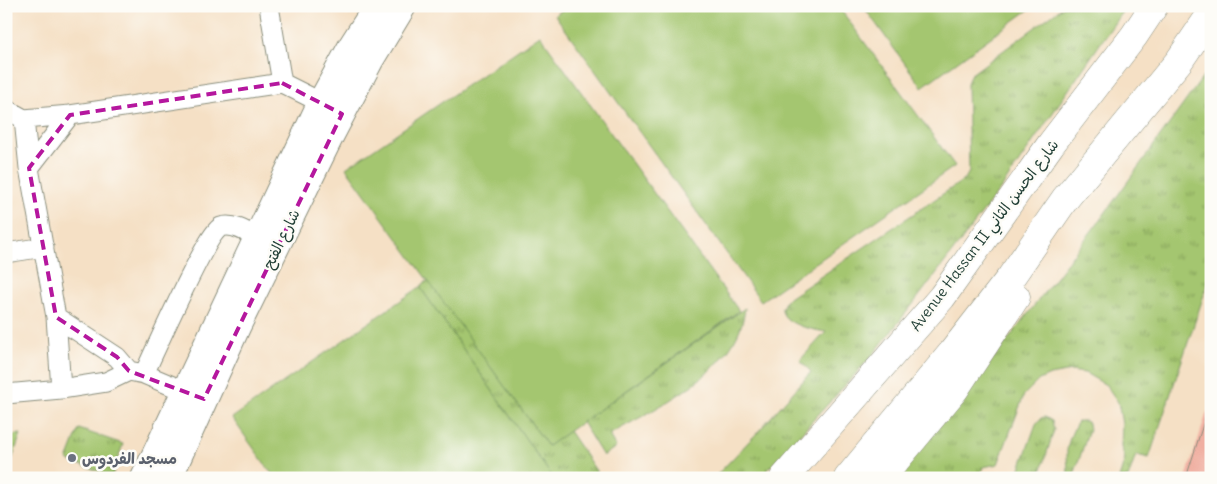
<svg xmlns="http://www.w3.org/2000/svg" width="1217" height="484" font-family="Delius,'Playpen Sans Arabic',sans-serif">
<style>
.grass{fill:url(#grass-tufts);stroke:#628252}
.green{fill:#a4c66f;stroke:#628252}
.building{fill:#f0afa1}
.lines{fill:none;stroke-linecap:round;stroke-linejoin:round}
.street-casing{stroke:#8a8e7c;stroke-width:21}
.secondary-casing{stroke:#8a8e7c;stroke-width:28}
.highway-casing{stroke:#8a8e7c;stroke-width:29}
.street{stroke:#fff;stroke-width:19}
.secondary{stroke:#fff;stroke-width:26}
.highway{stroke:#fff;stroke-width:28}
.marked{fill:none;stroke:#b5179e;stroke-width:4;stroke-dasharray:10 6;stroke-linejoin:round}
.worship-dot{fill:#6b7280;stroke:#fdfcf7;stroke-width:2}
.labels{text-anchor:middle;dominant-baseline:central;stroke-width:5;stroke-linejoin:round;paint-order:stroke}
.street-label{font-size:15px;fill:#1f3d34;stroke:#fdfcf7}
.worship-label{font-size:15px;font-weight:bold;fill:#5b616d;stroke:#fdfcf7;text-anchor:start}
</style>
<defs>
<pattern id="grass-tufts" width="24" height="20" patternUnits="userSpaceOnUse" patternTransform="scale(1.25)"><rect width="24" height="20" fill="#a4c66f"/><path d="M3 7l-1-3M5 7V3M7 7l1-3M15 17l-1-3M17 17v-4M19 17l1-3" fill="none" stroke="#85a25c"/></pattern>
</defs>
<rect width="100%" height="100%" fill="#fdfcf7"/>
<filter id="ink" filterUnits="userSpaceOnUse"><feTurbulence type="fractalNoise" baseFrequency=".02" numOctaves="2"/><feDisplacementMap in="SourceGraphic" scale="10" xChannelSelector="R" yChannelSelector="G"/><feConvolveMatrix kernelMatrix="1 2 1 2 8 2 1 2 1" color-interpolation-filters="sRGB"/></filter>
<filter id="wash" filterUnits="userSpaceOnUse"><feTurbulence type="fractalNoise" baseFrequency=".0096" numOctaves="4" result="noise"/><feDisplacementMap in="SourceGraphic" scale="20" xChannelSelector="R" yChannelSelector="G"/><feGaussianBlur stdDeviation="1.12" result="paint"/><feColorMatrix in="noise" values="0 0 0 0 0 0 0 0 0 0 0 0 0 0 0 0 0 1.4 0 .05"/><feComposite in="paint" operator="in"/></filter>
<g filter="url(#wash)">
<rect width="100%" height="100%" fill="#f5e0c5"/>
<!-- grass -->
<path class="grass" d="M 1064,6 L 1126,6 L 1002,187 L 913,304 L 871,357 L 760,478 L 714,478 L 756,434 L 811,372 L 800,360 L 826,332 C 815,330 781,325 782,308 C 783,305 785,303 786,300 L 965,179 L 969,172 L 967,84 L 970,75 Z
M 1211,66 L 1211,274 L 1149,458 L 1136,455 L 1128,478 L 1119,478 L 1125,459 L 1121,447 L 1122,424 L 1118,402 L 1106,385 L 1085,373 L 1071,371 L 1050,375 L 1039,380 L 1024,395 L 998,464 L 983,467 L 979,478 L 895,478 L 974,384 L 1100,220 Z
M 428,280 L 548,446 L 569,431 L 601,478 L 553,478 L 420,287 Z
M 745,308 C 739,371 657,407 609,435 L 616,447 L 603,456 L 582,422 Z
M 1045,417 L 1052,421 L 1054,430 L 1039,478 L 1021,478 L 1018,474 L 1036,424 L 1041,418 Z
M 1079,421 L 1085,421 L 1088,423 L 1089,430 L 1073,478 L 1067,478 C 1069,469 1067,463 1067,454 C 1066,446 1074,425 1079,421 Z
M 79,429 L 123,444 L 112,476 L 67,460 Z
M 21,434 L 11,462 L 6,461 L 6,436 Z"/>
<!-- green -->
<path class="green" d="M 568,6 L 838,6 L 955,166 L 761,301 L 555,15 Z
M 863,6 L 1034,6 L 922,87 Z
M 540,35 L 739,311 L 548,446 L 346,168 Z
M 420,287 L 553,478 L 275,478 L 232,418 Z"/>
<g id="blocks">
<!-- building -->
<path class="building" d="M 1207,412 L 1211,413 L 1211,478 L 1186,478 Z"/>
</g>
</g>
<g filter="url(#ink)">
<use href="#blocks" fill-opacity="0" stroke="#8a8e7c" stroke-width="1"/>
<g class="lines">
<defs>
<path id="street" d="M 269,6 L 282,83 L 330,107
M 6,109 L 24,119 L 70,115 L 282,83
M 24,119 L 29,168 L 56,317 L 117,357 L 129,371 L 144,374 L 196,396
M 29,168 L 70,115
M 6,253 L 44,247
M 56,317 L 61,389
M 144,374 C 154,353 207,233 221,227 C 233,223 247,232 257,238
M 6,394 L 61,389 L 106,382 L 129,371"/>
<path id="secondary" d="M 144,478 L 321,102 L 352,45 L 377,6
M 169,478 L 238,325 L 331,135 L 371,59 L 403,6"/>
<path id="highway" d="M 784,478 L 942,297 L 1051,144 L 1134,36 L 1154,6
M 848,478 L 951,354 L 1011,277 L 1065,199 L 1179,61 L 1211,14
M 881,478 L 955,389 L 1016,297"/>
</defs>
<!-- street casing -->
<use href="#street" class="street-casing"/>
<!-- secondary casing -->
<use href="#secondary" class="secondary-casing"/>
<!-- highway casing -->
<use href="#highway" class="highway-casing"/>
<!-- street -->
<use href="#street" class="street"/>
<!-- secondary -->
<use href="#secondary" class="secondary"/>
<!-- highway -->
<use href="#highway" class="highway"/>
</g>
</g>
<!-- marked area -->
<path class="marked" d="M 282,83 L 342,114 L 204,399 L 129,371 L 117,357 L 56,317 L 29,168 L 70,115 Z"/>
<!-- markers -->
<circle class="worship-dot" cx="72" cy="458" r="5"/>
<g class="labels">
<!-- street labels -->
<g class="street-label">
<text transform="translate(984 235) rotate(-53)">Avenue Hassan II شارع الحسن الثاني</text>
<text transform="translate(281 239) rotate(-64)">شارع الفتح</text>
</g>
<!-- worship labels -->
<g class="worship-label">
<text x="82" y="458">مسجد الفردوس</text>
</g>
</g>
<!-- margin -->
<rect width="1217" height="484" fill="none" stroke="#fdfcf7" stroke-width="25"/>
</svg>
